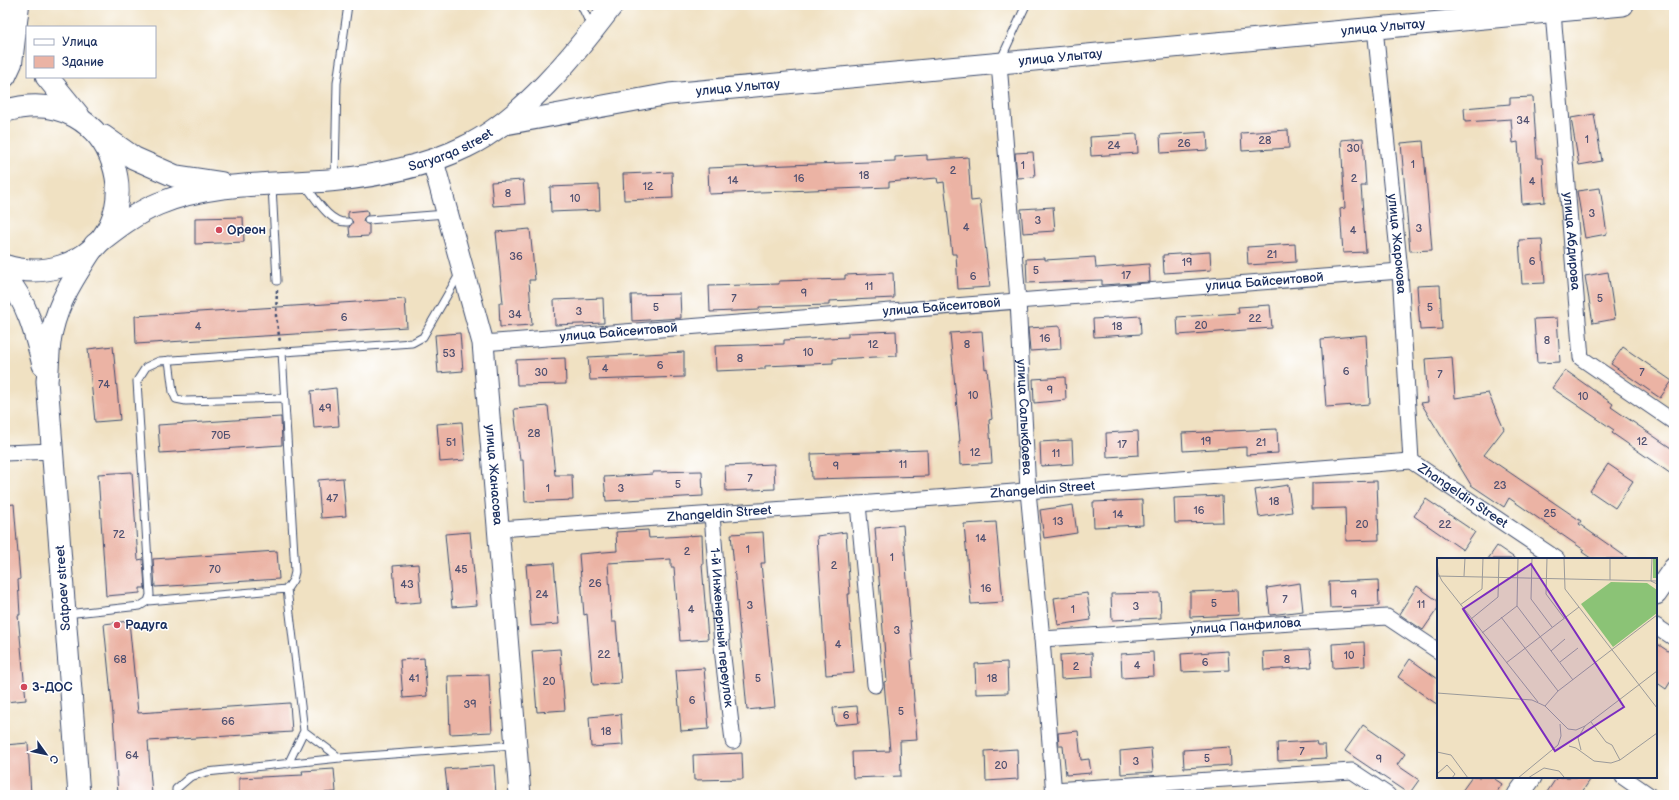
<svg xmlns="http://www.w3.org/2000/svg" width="1679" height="800" font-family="'Balsamiq Sans',sans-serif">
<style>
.building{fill:#ebb3a4}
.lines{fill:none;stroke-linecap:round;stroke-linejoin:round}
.lane-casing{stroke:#3b4a6d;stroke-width:9}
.street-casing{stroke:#3b4a6d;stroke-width:17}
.secondary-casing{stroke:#3b4a6d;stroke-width:23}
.primary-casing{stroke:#3b4a6d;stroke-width:24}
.path{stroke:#3b4a6d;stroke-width:2.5;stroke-dasharray:3 3;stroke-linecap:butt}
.lane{stroke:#fff;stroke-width:7}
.street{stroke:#fff;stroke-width:15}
.secondary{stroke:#fff;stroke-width:21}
.primary{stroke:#fff;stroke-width:22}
.poi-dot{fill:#d1495b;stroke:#fff;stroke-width:1.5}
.labels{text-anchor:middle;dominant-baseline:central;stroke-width:3;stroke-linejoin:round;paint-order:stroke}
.number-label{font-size:11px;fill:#4f5070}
.street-label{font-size:13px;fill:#1b2f5e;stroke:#fff}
.poi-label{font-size:13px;font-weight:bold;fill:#1b2f5e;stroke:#fff;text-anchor:start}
.inset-road{fill:none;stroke:#9b9a9a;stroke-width:1}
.view{fill:#7b2cbf;fill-opacity:0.15;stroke:#7b2cbf;stroke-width:2}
.inset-edge{fill:none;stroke:#1b2f5e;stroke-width:2}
</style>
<rect width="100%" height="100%" fill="#fff"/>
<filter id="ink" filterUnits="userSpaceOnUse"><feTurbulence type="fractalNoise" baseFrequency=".025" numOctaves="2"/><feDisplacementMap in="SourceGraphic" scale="8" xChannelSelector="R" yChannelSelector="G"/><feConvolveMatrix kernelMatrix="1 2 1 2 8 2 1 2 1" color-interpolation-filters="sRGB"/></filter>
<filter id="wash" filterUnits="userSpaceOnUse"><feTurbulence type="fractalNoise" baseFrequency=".012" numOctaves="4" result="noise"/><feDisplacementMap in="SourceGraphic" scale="16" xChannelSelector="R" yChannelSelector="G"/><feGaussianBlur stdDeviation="0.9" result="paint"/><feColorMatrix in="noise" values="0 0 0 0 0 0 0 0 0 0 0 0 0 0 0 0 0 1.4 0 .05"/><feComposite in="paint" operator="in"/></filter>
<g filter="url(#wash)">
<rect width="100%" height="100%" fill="#f0e1c2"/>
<g id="blocks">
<!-- building -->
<path class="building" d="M 1533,97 L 1537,158 L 1542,158 L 1545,202 L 1522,204 L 1518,142 L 1513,143 L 1511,119 L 1465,122 L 1464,108 L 1510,104 L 1510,98 Z
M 1594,114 L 1602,161 L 1579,165 L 1571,118 Z
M 1288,130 L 1289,148 L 1242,151 L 1241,133 Z
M 1207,132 L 1208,150 L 1161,153 L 1160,135 Z
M 1137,134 L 1138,153 L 1091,156 L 1090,137 Z
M 1363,138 L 1366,186 L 1361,186 L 1366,252 L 1343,253 L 1340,209 L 1345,208 L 1341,140 Z
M 1423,141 L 1432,250 L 1410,251 L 1401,143 Z
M 1033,152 L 1035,177 L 1017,178 L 1015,153 Z
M 927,155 L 927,160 L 968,157 L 971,201 L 980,200 L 990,287 L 958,289 L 956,254 L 952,254 L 944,182 L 938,183 L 937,178 L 889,182 L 889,187 L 709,194 L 708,168 L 895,161 L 895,157 Z
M 672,172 L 673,198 L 624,200 L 623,174 Z
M 523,180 L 525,204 L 493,206 L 491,182 Z
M 599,185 L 600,210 L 551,212 L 550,187 Z
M 1600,188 L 1607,234 L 1585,238 L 1577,191 Z
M 1053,207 L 1055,231 L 1023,233 L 1021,209 Z
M 367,210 L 368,215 L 364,218 L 363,221 L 369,225 L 369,236 L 350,237 L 349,227 L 353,222 L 348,217 L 348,212 Z
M 243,217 L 244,242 L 195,244 L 195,218 Z
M 530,229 L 535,280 L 529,280 L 532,325 L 500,327 L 499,303 L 503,303 L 496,232 Z
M 1542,239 L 1545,283 L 1522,284 L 1519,240 Z
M 1295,244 L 1296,262 L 1248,265 L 1247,247 Z
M 1210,252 L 1211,270 L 1164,273 L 1163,255 Z
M 1095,257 L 1096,268 L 1149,264 L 1150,282 L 1102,285 L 1102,280 L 1027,283 L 1026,259 L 1045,258 L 1045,260 Z
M 1608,272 L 1615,319 L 1593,323 L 1585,276 Z
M 893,273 L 894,298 L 829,301 L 829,305 L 759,307 L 759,310 L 710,312 L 709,286 L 779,284 L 779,281 L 845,279 L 845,275 Z
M 1440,285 L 1442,329 L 1420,330 L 1417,286 Z
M 680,294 L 681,318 L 632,321 L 631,295 Z
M 603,298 L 604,323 L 555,325 L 554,300 Z
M 405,299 L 407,327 L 136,344 L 135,316 Z
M 1270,305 L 1272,328 L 1178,335 L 1177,317 L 1239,313 L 1238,307 Z
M 1140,316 L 1141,334 L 1094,337 L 1093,319 Z
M 1557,318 L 1560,362 L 1537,363 L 1534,319 Z
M 1060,326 L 1061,349 L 1030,351 L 1028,328 Z
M 896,331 L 897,356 L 833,359 L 833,363 L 765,366 L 765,369 L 716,371 L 715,346 L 784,344 L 784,340 L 848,337 L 848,333 Z
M 982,331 L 985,369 L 987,368 L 992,419 L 989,420 L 992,463 L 960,465 L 959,441 L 960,441 L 950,333 Z
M 460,333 L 463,371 L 438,373 L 435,335 Z
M 1366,335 L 1370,404 L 1326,407 L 1321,339 Z
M 113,346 L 120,420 L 95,422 L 88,349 Z
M 1623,347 L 1672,381 L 1660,398 L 1611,364 Z
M 684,352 L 684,377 L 590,380 L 588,357 Z
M 1452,357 L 1455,398 L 1488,393 L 1504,429 L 1484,455 L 1581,521 L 1579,524 L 1629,559 L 1592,559 L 1582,552 L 1584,550 L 1509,498 L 1504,507 L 1471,485 L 1421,403 L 1428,402 L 1425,359 Z
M 565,358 L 566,384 L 517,385 L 516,360 Z
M 1565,370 L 1613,404 L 1611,407 L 1674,450 L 1674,476 L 1612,433 L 1614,430 L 1552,388 Z
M 1065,377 L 1066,400 L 1034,403 L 1033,379 Z
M 336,388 L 339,426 L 314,428 L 311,391 Z
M 548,406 L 555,475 L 572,475 L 573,500 L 525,502 L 523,460 L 520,460 L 514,409 Z
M 281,417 L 282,445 L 160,453 L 158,425 Z
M 462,422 L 465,460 L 440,462 L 437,424 Z
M 1277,429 L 1278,453 L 1246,455 L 1246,447 L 1183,451 L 1182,433 Z
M 1138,431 L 1139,455 L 1107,457 L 1106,433 Z
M 1072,440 L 1073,464 L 1041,466 L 1040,442 Z
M 927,450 L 928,476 L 812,479 L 811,454 Z
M 774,464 L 775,489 L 726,491 L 725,466 Z
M 1608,464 L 1633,481 L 1615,508 L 1590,491 Z
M 702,471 L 703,496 L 606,501 L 604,477 L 653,474 L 653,472 Z
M 132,472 L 138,560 L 143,559 L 145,588 L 140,588 L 140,593 L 106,596 L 98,474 Z
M 343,478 L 346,516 L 321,518 L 318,480 Z
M 1377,481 L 1379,540 L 1346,541 L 1345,508 L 1312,509 L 1312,483 Z
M 1288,485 L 1292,512 L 1259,517 L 1255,490 Z
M 1222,496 L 1223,522 L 1175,523 L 1174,498 Z
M 1426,499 L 1475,532 L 1463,550 L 1414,516 Z
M 1142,500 L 1143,525 L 1094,527 L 1093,502 Z
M 14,504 L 20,579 L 18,580 L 20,615 L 18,615 L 26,700 L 5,702 L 5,505 Z
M 1073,505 L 1077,533 L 1044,538 L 1040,510 Z
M 996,522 L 1003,602 L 971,604 L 964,524 Z
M 903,525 L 913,659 L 911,659 L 917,740 L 900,741 L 901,776 L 853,778 L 852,752 L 890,751 L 884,682 L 887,681 L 875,528 Z
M 648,530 L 649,538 L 702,535 L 703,565 L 702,565 L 708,639 L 680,641 L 674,567 L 671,567 L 671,559 L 608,563 L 612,622 L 616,622 L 621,683 L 593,685 L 587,614 L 584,615 L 579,554 L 617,551 L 616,532 Z
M 470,532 L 477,605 L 452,607 L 445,534 Z
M 763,532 L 765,563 L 761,563 L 775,707 L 747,710 L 731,534 Z
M 846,532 L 850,594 L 848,594 L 854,673 L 826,675 L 817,536 Z
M 1497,546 L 1516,559 L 1488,559 Z
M 277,551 L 279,579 L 155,587 L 153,559 Z
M 554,563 L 559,624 L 531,626 L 526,565 Z
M 418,564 L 421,602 L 396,604 L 393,566 Z
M 1378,580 L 1379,606 L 1330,608 L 1329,582 Z
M 1300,583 L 1303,611 L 1270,615 L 1267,588 Z
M 1417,586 L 1438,601 L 1438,608 L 1423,630 L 1399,614 Z
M 1238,590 L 1239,615 L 1190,617 L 1190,592 Z
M 1087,593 L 1091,620 L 1058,625 L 1054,598 Z
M 1160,593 L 1161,618 L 1112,620 L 1111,594 Z
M 129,621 L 138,713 L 290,703 L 292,732 L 148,741 L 152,795 L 118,795 L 113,715 L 104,624 Z
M 1364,642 L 1365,666 L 1333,668 L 1332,644 Z
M 1656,643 L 1674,655 L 1674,676 L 1666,689 L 1656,682 Z
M 560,649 L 565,710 L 537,712 L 532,651 Z
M 1310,649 L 1312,667 L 1264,670 L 1263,652 Z
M 1228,651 L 1229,670 L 1182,672 L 1181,654 Z
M 1153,652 L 1154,676 L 1122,678 L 1121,654 Z
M 1092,653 L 1093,677 L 1061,679 L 1060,655 Z
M 424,658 L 427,696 L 403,698 L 400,660 Z
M 1410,659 L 1438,679 L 1438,705 L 1398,677 Z
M 1007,662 L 1008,693 L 976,694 L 975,664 Z
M 704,668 L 709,729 L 681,731 L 676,670 Z
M 489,675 L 492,732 L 450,734 L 448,676 Z
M 857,706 L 859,723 L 835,725 L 833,708 Z
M 621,714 L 623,745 L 591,747 L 589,717 Z
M 1363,725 L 1405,754 L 1397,765 L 1419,780 L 1409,794 L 1345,751 Z
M 1078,731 L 1081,760 L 1089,759 L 1091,773 L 1066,775 L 1063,746 L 1059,746 L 1058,733 Z
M 1316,741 L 1317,745 L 1325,745 L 1326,758 L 1278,761 L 1277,743 Z
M 28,743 L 31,795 L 6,795 L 5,745 Z
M 1230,747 L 1231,765 L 1184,768 L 1183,750 Z
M 1151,748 L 1153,772 L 1121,774 L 1120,751 Z
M 1017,749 L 1018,779 L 986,781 L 985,751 Z
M 742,753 L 743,779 L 694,780 L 693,755 Z
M 494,765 L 496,795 L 448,795 L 445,769 Z
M 334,769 L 336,792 L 297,795 L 239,795 L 239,778 L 303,775 L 302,771 Z
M 1472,777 L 1492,777 L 1502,784 L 1495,795 L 1459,795 Z
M 1557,777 L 1592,777 L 1580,795 L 1545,795 Z"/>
</g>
</g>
<g filter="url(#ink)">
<use href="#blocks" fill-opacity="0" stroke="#3b4a6d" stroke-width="1"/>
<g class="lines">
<defs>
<path id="lane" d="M 581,5 L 591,26
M 1001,59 L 1026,5
M 335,178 L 337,83 L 348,5
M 272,186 L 277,281
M 306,186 C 316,199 330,224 348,222
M 368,220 L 446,214
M 169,360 L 173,392 L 176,399 L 186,401 L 284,398
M 287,589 L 304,731 L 340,758
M 148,601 L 287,589 L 293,580 L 295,572 L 282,352
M 66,614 L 140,606 L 148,601 L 150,595 L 137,381 L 146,367 L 159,361 L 412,343 L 423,337 L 460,273
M 288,764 L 304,731
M 176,795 L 176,789 L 190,777 L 207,772 L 340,758 L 513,745"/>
<g id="street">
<path id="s1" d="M 1553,12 L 1581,358 L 1674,422"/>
<path id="s2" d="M 1375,28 L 1400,271 L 1411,461"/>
<path id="s3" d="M 999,63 L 1018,301 L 1028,491 L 1042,639 L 1054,795"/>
<path id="s4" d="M 483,343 L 1400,271"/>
<path d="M 5,453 L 53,451"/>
<path d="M 858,504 L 875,685"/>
<path id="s5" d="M 712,515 L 723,657 L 733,741"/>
<path id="s6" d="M 498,529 L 858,504 L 1411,461 L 1557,559"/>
<path d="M 1656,626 L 1674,638"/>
<path id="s7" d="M 1042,639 L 1387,617 L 1438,651"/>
<path d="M 1623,777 L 1649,795"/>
<path d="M 1053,790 L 1352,771 L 1388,795"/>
</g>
<g id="secondary">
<path id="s8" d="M 500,125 L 669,94 L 1623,5"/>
<path id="s9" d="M 433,161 L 483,343 L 520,795"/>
<path d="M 5,276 C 27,301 35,333 43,365"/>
<path d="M 1656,594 L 1674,568"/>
<path d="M 79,795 L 47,381 C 49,365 48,347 52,331 C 59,299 77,273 95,245"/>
<path d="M 1518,795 L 1531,777"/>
</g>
<g id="primary">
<path d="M 5,76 L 11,63 L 18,5"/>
<path d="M 47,77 L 78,115"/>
<path d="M 5,111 C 117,78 162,232 62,266 C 43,272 24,272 5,266"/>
<path d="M 103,136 L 134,158 L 175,176 L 221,183"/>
<path id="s10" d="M 95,245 C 114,230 134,214 158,204 C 213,181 275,185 334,180 C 376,176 427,166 465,147 C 521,121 575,54 612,5"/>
</g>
</defs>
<!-- lane casing -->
<use href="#lane" class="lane-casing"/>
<!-- street casing -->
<use href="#street" class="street-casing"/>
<!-- secondary casing -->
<use href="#secondary" class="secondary-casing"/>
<!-- primary casing -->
<use href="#primary" class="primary-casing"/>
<!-- path -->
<path class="path" d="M 277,290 L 276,316 L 280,342"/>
<!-- lane -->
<use href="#lane" class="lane"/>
<!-- street -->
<use href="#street" class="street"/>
<!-- secondary -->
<use href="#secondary" class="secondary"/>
<!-- primary -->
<use href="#primary" class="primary"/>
</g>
</g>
<!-- markers -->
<g class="poi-dot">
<circle cx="219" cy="230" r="4"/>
<circle cx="117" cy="625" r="4"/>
<circle cx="24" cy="687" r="4"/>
</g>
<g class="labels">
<!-- number labels -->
<g class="number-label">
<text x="1523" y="120">34</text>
<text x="1587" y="139">1</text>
<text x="1265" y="140">28</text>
<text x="1184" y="143">26</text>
<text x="1114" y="145">24</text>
<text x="1353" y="148">30</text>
<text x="1413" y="164">1</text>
<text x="1023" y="165">1</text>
<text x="953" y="170">2</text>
<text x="864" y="175">18</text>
<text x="799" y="178">16</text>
<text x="1354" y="178">2</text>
<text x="733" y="180">14</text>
<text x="1532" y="181">4</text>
<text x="648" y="186">12</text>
<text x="508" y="193">8</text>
<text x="575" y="198">10</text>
<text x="1592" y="213">3</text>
<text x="1038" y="220">3</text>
<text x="966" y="227">4</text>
<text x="1419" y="228">3</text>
<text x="1353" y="230">4</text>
<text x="1272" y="254">21</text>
<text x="516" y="256">36</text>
<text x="1532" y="261">6</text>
<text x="1187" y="262">19</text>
<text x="1036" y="270">5</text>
<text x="1126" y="275">17</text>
<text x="973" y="276">6</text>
<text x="869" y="286">11</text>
<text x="804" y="293">9</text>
<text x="734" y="298">7</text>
<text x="1600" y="298">5</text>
<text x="656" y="307">5</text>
<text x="1430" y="307">5</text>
<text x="579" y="311">3</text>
<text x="515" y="314">34</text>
<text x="344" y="317">6</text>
<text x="1255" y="318">22</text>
<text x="1201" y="325">20</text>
<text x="198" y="326">4</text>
<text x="1117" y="326">18</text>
<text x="1045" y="338">16</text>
<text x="1547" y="340">8</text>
<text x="873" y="344">12</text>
<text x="967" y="344">8</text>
<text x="808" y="352">10</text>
<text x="449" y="353">53</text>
<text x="740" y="358">8</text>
<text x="660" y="365">6</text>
<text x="605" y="368">4</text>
<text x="1346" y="371">6</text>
<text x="541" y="372">30</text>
<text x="1642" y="372">7</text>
<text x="1440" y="374">7</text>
<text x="104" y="384">74</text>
<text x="1050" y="390">9</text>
<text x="973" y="395">10</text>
<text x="1583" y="396">10</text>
<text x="325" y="408">49</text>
<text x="534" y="433">28</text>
<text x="221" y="435">70Б</text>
<text x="1206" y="441">19</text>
<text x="1642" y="441">12</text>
<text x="451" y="442">51</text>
<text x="1261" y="442">21</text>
<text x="1122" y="444">17</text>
<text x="975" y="452">12</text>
<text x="1056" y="453">11</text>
<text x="903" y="464">11</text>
<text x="836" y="466">9</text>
<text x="750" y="478">7</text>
<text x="678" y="484">5</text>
<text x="1500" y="485">23</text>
<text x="548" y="488">1</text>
<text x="621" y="488">3</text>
<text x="332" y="498">47</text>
<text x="1274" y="501">18</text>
<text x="1199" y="510">16</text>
<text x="1550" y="513">25</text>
<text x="1118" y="514">14</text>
<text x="1058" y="521">13</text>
<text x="1362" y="524">20</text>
<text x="1445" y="524">22</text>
<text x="119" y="534">72</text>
<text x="981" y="538">14</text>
<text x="748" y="549">1</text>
<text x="687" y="551">2</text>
<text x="892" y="557">1</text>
<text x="834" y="565">2</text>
<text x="215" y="569">70</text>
<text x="461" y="569">45</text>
<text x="595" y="583">26</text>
<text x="407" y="584">43</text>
<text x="986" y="588">16</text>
<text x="542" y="594">24</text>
<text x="1354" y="594">9</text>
<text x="1285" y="599">7</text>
<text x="1214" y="603">5</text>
<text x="1421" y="604">11</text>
<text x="750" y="605">3</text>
<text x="1136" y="606">3</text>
<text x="691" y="609">4</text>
<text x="1073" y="609">1</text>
<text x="897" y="630">3</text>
<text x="838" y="644">4</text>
<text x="604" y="654">22</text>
<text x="1349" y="655">10</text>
<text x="120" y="659">68</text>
<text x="1287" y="659">8</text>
<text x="1205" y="662">6</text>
<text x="1137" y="665">4</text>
<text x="1076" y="666">2</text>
<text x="414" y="678">41</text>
<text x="758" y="678">5</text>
<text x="992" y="678">18</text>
<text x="549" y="681">20</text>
<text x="692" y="700">6</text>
<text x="470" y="704">39</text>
<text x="901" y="711">5</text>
<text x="846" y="715">6</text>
<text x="228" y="721">66</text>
<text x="606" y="731">18</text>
<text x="1302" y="751">7</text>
<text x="132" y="755">64</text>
<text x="1207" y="758">5</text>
<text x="1379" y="759">9</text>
<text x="1136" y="761">3</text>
<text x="1001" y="765">20</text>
</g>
<!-- street labels -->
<g class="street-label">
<text stroke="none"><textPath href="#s8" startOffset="889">улица Улытау</textPath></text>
<text stroke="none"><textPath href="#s8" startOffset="565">улица Улытау</textPath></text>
<text stroke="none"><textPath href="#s8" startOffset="241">улица Улытау</textPath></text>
<text stroke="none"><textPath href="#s10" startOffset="375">Saryarqa street</textPath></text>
<text stroke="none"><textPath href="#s1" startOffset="230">улица Абдирова</textPath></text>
<text stroke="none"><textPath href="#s2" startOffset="217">улица Жарокова</textPath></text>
<text stroke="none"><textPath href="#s4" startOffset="784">улица Байсеитовой</textPath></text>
<text stroke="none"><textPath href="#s4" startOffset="460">улица Байсеитовой</textPath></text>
<text stroke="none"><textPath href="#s4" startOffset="136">улица Байсеитовой</textPath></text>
<text stroke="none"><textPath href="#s3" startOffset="355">улица Салыкбаева</textPath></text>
<text stroke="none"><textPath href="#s9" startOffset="321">улица Жанасова</textPath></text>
<text stroke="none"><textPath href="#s6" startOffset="546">Zhangeldin Street</textPath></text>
<text stroke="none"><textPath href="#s6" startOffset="978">Zhangeldin Street</textPath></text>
<text stroke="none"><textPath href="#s6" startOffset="222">Zhangeldin Street</textPath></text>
<text transform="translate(63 588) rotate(-94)">Satpaev street</text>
<text stroke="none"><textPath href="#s7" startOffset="204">улица Панфилова</textPath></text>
<text stroke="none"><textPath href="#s5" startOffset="113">1-й Инженерный переулок</textPath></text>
</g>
<!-- poi labels -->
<g class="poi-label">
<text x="227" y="230">Ореон</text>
<text x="125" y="625">Радуга</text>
<text x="32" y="687">3-ДОС</text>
</g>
</g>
<!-- overview -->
<g transform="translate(1437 558)">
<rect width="220" height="220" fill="#f0e1c2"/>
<path d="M 216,0 L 220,0 L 220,20 L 216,20 ZM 174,24 L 210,25 L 220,32 L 220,55 L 176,89 L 144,46 Z" fill="#8bc376"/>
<path class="inset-road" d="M 0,0 L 1,15 L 5,23 L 101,144M 81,0 L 80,48 L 136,122M 95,0 L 94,41 L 115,69M 110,0 L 109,36 L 127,60M 127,0 L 128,31 L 220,150M 215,0 L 214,23 L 220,26M 0,18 L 220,23M 27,18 L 28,0M 173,22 L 173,0M 23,47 L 45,31 L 46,0M 64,59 L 121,133M 34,61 L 61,39 L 62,0M 45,75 L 80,48M 114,93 L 128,81M 123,104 L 141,90M 69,105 L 142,49M 0,135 L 95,142 L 108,148 L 131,171 L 139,172 L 148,168M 108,148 L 121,133 L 220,57M 154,164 L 169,184 L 175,187 L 183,202M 141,180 L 144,192M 141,180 L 148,168 L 220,113M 132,188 L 139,190 L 157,203 L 174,205 L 183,202 L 220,175M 0,194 L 14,197 L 31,220M 0,216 L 10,207 L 18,216 L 15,220M 81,220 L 121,187 L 124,178 L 123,166M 91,220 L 107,210 L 122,213 L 127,219"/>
<path class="view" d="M 94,6 L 187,149 L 118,193 L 26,51 Z"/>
<rect width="220" height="220" class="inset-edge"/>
</g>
<!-- margin -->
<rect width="1679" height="800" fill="none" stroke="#fff" stroke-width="20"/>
<!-- legend -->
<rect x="26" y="26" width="130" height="52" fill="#ffffff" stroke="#a4acbf"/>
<rect x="34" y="39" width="20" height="6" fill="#ffffff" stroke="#a4acbf"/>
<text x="62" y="46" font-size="12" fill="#1b2f5e">Улица</text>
<rect x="34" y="56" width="20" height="12" fill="#ebb3a4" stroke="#a4acbf"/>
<text x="62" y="66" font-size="12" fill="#1b2f5e">Здание</text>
<!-- north arrow -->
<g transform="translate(46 754) rotate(123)" stroke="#ffffff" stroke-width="3" paint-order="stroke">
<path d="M0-3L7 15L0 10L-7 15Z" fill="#1b2f5e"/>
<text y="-6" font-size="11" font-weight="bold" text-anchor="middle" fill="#1b2f5e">С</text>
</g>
</svg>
